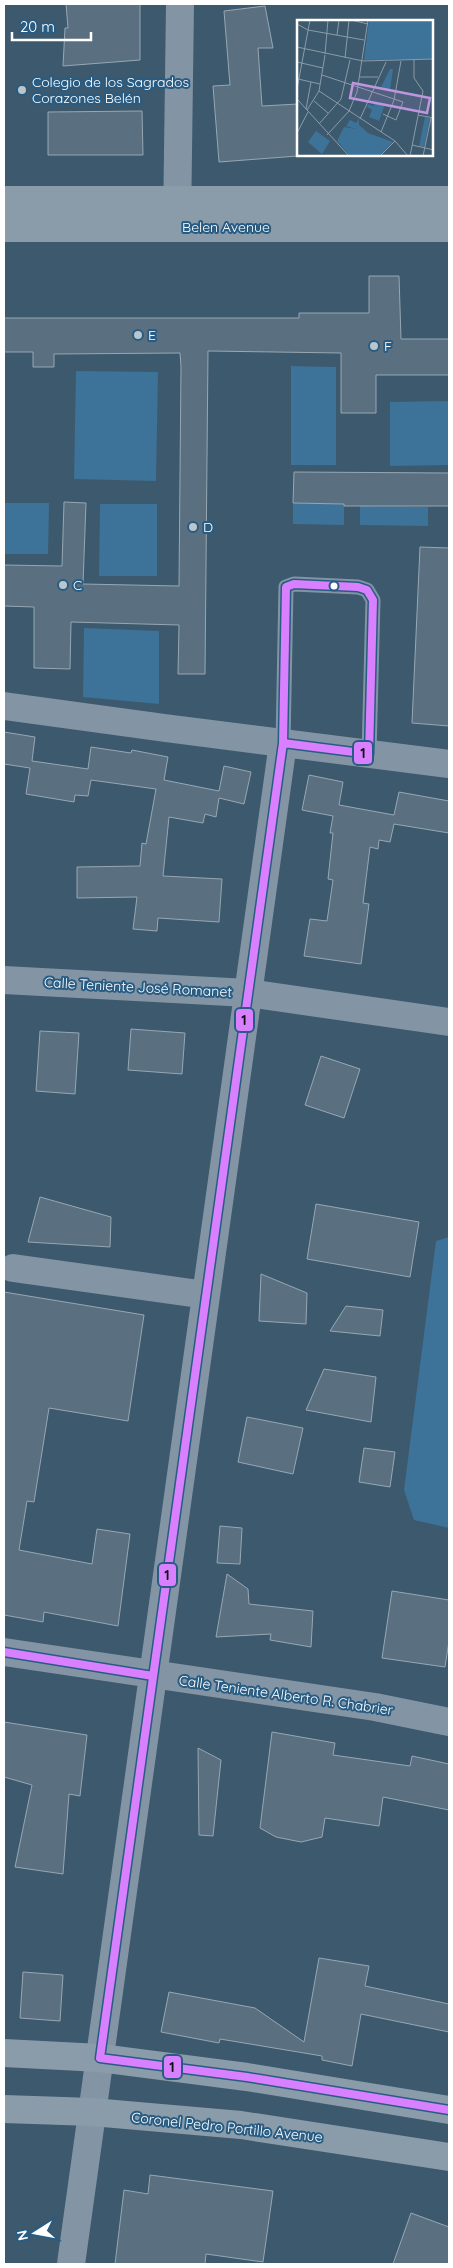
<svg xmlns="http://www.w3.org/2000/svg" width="453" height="2268" font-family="Quicksand,sans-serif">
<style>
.green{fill:#3d7299}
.building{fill:#5a7081;stroke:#97a7b3}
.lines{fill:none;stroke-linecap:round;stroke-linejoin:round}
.lane{stroke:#8395a4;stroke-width:15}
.street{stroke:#8395a4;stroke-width:28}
.secondary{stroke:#8a9caa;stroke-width:28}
.bus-1-casing{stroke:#285c83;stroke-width:11}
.bus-1{stroke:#d880ff;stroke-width:8}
.poi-dot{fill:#bbc5cc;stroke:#285c83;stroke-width:2}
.bus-dot{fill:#fff;stroke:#285c83;stroke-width:2}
.labels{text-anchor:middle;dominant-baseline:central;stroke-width:4;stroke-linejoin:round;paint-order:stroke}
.poi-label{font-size:14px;fill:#fff;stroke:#285c83;text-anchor:start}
.street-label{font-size:14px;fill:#fff;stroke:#285c83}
.inset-road{fill:none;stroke:#8b9ba8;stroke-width:1}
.view{fill:#bd96df;fill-opacity:0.15;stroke:#bd96df;stroke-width:2.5}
.inset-edge{fill:none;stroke:#fff;stroke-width:2.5}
.line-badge{stroke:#285c83;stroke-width:2}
.pale-badge-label{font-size:14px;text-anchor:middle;font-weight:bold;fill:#111}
</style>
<rect width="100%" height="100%" fill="#3d596e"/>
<!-- green -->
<path class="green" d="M 291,366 L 336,367 L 336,465 L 291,465 Z
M 76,371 L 158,372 L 156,481 L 74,479 Z
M 449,401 L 449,465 L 390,466 L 390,402 Z
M 4,503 L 49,503 L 48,554 L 4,554 Z
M 293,503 L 344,504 L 344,525 L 293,524 Z
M 100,504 L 157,504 L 157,576 L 99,576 Z
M 360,506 L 428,507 L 428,526 L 360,525 Z
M 84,628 L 159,631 L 159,704 L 83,697 Z
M 449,1237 L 449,1528 L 414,1520 L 404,1490 L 436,1241 Z"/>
<!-- building -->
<path class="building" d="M 66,4 L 140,4 L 140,60 L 63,66 L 65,28 L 68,28 Z
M 265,6 L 273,48 L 258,48 L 262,106 L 298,104 L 298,156 L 219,162 L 213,86 L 230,85 L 224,11 Z
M 142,111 L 143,155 L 48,155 L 48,112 Z
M 369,276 L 399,276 L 401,339 L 449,339 L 449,375 L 376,375 L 376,413 L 341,413 L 341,353 L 208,351 L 205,674 L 178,674 L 179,625 L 71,622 L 70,669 L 34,668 L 34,607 L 4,606 L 4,565 L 62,566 L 64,502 L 86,503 L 83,584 L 179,586 L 181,367 L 180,353 L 54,354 L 54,367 L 33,367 L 33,352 L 4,352 L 4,318 L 299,318 L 299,313 L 369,313 Z
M 294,472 L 449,473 L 449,506 L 344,506 L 344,504 L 293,503 Z
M 420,547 L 449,548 L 449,726 L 412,723 Z
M 4,732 L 35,737 L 32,761 L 88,769 L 91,747 L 131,753 L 132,750 L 168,757 L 164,780 L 219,791 L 224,766 L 251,772 L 244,804 L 219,798 L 216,817 L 205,814 L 203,823 L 169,817 L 163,876 L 222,879 L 219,922 L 158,918 L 157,931 L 133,929 L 137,897 L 77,898 L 77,867 L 140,866 L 142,843 L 146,844 L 156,789 L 91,780 L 88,796 L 75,795 L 74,802 L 26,794 L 30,768 L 4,764 Z
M 309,775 L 343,782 L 339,805 L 394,815 L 399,792 L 449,801 L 449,833 L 394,824 L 390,842 L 379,840 L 378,849 L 370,847 L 363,903 L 369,904 L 361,964 L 304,956 L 310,919 L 327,921 L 333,880 L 328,879 L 333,833 L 330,833 L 333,816 L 302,810 Z
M 131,1029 L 185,1033 L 182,1074 L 128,1070 Z
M 40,1031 L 79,1033 L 75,1094 L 36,1091 Z
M 321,1056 L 360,1069 L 344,1118 L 305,1105 Z
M 40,1197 L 111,1217 L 110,1247 L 28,1242 Z
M 316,1204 L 419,1222 L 410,1277 L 307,1259 Z
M 261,1274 L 307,1293 L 306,1324 L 259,1321 Z
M 4,1292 L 144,1315 L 128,1421 L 49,1408 L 34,1502 L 27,1501 L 19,1550 L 92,1564 L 97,1529 L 130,1534 L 118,1626 L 44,1612 L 43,1622 L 4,1615 Z
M 346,1306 L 383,1310 L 380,1336 L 330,1331 Z
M 324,1369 L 376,1377 L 371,1422 L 306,1410 Z
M 247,1417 L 303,1428 L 293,1474 L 238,1462 Z
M 364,1448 L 395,1452 L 390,1487 L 359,1482 Z
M 220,1526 L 242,1528 L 240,1564 L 217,1563 Z
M 227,1574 L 248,1589 L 249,1604 L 313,1611 L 311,1647 L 270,1640 L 271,1634 L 216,1637 Z
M 392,1591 L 449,1600 L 449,1641 L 445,1667 L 382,1658 Z
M 4,1722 L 87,1735 L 80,1796 L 69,1794 L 63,1874 L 15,1867 L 32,1785 L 4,1777 Z
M 272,1732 L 335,1743 L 333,1755 L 410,1766 L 412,1756 L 449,1764 L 449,1810 L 383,1797 L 379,1826 L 325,1818 L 322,1837 L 301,1842 L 276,1837 L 260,1828 Z
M 198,1748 L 221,1760 L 213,1836 L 199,1835 Z
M 319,1958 L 369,1966 L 365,1986 L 449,2004 L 449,2032 L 361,2014 L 352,2066 L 322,2060 L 322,2056 L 220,2039 L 219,2043 L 161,2032 L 169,1992 L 255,2008 L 304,2042 Z
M 23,1972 L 63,1975 L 60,2021 L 20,2018 Z
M 150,2175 L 273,2191 L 263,2262 L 206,2254 L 205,2264 L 115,2264 L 124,2190 L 148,2194 Z
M 411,2213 L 449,2227 L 449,2264 L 393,2264 Z"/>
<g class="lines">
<!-- lane -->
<path class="lane" d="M 283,743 L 286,587 L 294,584 L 358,587 L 367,590 L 373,600 L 369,754"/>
<!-- street -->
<path class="street" d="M 177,225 L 180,4
M 4,706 L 165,728 L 449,764
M 4,980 L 248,993 L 449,1022
M 13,1268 L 206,1295
M 4,1652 L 375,1707 L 449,1722
M 71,2264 L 283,743"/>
<!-- secondary -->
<path class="secondary" d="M 4,200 L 449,200
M 4,228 L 449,228
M 4,2053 L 100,2058 L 247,2077 L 449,2110
M 4,2109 L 92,2112 L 241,2125 L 449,2157"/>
<defs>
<path id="bus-1" d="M 294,584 L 358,587 L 367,590 L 373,600 L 369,754 L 283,743 L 286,587 Z
M 283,743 L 100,2058 L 247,2077 L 449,2110
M 4,1652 L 153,1676"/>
</defs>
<!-- bus-1 casing -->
<use href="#bus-1" class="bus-1-casing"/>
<!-- bus-1 -->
<use href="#bus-1" class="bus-1"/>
</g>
<!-- markers -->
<g class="poi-dot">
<circle cx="22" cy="90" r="5"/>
<circle cx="138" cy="335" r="5"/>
<circle cx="374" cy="346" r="5"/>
<circle cx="193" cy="527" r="5"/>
<circle cx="63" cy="585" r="5"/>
</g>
<circle class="bus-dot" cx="334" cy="586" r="4.5"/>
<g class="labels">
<!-- poi labels -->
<g class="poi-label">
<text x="32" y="82">Colegio de los Sagrados<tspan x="32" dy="16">Corazones Belén</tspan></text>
<text x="148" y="335">E</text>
<text x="384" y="346">F</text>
<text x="203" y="527">D</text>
<text x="73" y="585">C</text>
</g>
<!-- street labels -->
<g class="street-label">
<text x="226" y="227">Belen Avenue</text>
<text transform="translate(138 987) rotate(3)">Calle Teniente José Romanet</text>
<text transform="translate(286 1695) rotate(8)">Calle Teniente Alberto R. Chabrier</text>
<text transform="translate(227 2127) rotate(6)">Coronel Pedro Portillo Avenue</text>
</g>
</g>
<!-- overview -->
<g transform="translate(297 20)">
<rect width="136" height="136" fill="#3d596e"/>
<path d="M 72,0 L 136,0 L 136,39 L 67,40 ZM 93,49 L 96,49 L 93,70 L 84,67 ZM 78,82 L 88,84 L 82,101 L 72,97 L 75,90 L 70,87 L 71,84 L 76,86 ZM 128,97 L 133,98 L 127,127 L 122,126 ZM 62,99 L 62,105 L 71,113 L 96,122 L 82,136 L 53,136 L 40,121 L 47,107 L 59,109 L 49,106 L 53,100 L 59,103 ZM 19,111 L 33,121 L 25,134 L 11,122 Z" fill="#3d7299"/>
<path class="inset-road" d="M 54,0 L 71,4M 0,4 L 11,10 L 67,20M 40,15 L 42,0M 0,27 L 66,41 L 137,39M 28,34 L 31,0M 48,38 L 52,0M 0,42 L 26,48M 25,55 L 106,82 L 99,100 L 86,94M 62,57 L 81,57M 1,59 L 23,64M 0,69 L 13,0M 22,71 L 98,121 L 111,136M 0,79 L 52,136M 17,81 L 31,93M 9,89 L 14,62M 10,90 L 22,71 L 28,35M 121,95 L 137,98M 63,99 L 89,42M 22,104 L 44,79 L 53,40M 84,112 L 97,80 L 104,41M 0,113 L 11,92M 30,115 L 52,91 L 60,72 L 71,0M 115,125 L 137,130M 83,136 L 98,121M 113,136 L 126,71 L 117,58 L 117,40M 126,136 L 134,98"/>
<path class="view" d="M 56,63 L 133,78 L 130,93 L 53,78 Z"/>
<rect width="136" height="136" class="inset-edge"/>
</g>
<g class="line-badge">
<rect x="353" y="741" width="20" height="24" rx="5" fill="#d880ff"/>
<rect x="235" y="1008" width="19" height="24" rx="5" fill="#d880ff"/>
<rect x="158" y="1563" width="19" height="24" rx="5" fill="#d880ff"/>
<rect x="163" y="2055" width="19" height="24" rx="5" fill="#d880ff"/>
</g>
<g class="pale-badge-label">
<text x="363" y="758">1</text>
<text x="244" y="1025">1</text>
<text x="167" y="1580">1</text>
<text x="172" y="2072">1</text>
</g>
<!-- border -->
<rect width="453" height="2268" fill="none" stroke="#ffffff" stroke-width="10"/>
<!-- north arrow -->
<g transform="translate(35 2233) rotate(259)" stroke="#285c83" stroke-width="4" paint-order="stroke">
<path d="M0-4L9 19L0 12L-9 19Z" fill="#ffffff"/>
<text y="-8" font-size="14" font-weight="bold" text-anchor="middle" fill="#ffffff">N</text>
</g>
<!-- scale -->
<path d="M12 32v8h79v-8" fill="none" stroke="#ffffff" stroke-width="2.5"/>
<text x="20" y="32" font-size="15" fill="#ffffff" stroke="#285c83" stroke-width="4" paint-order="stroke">20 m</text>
</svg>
